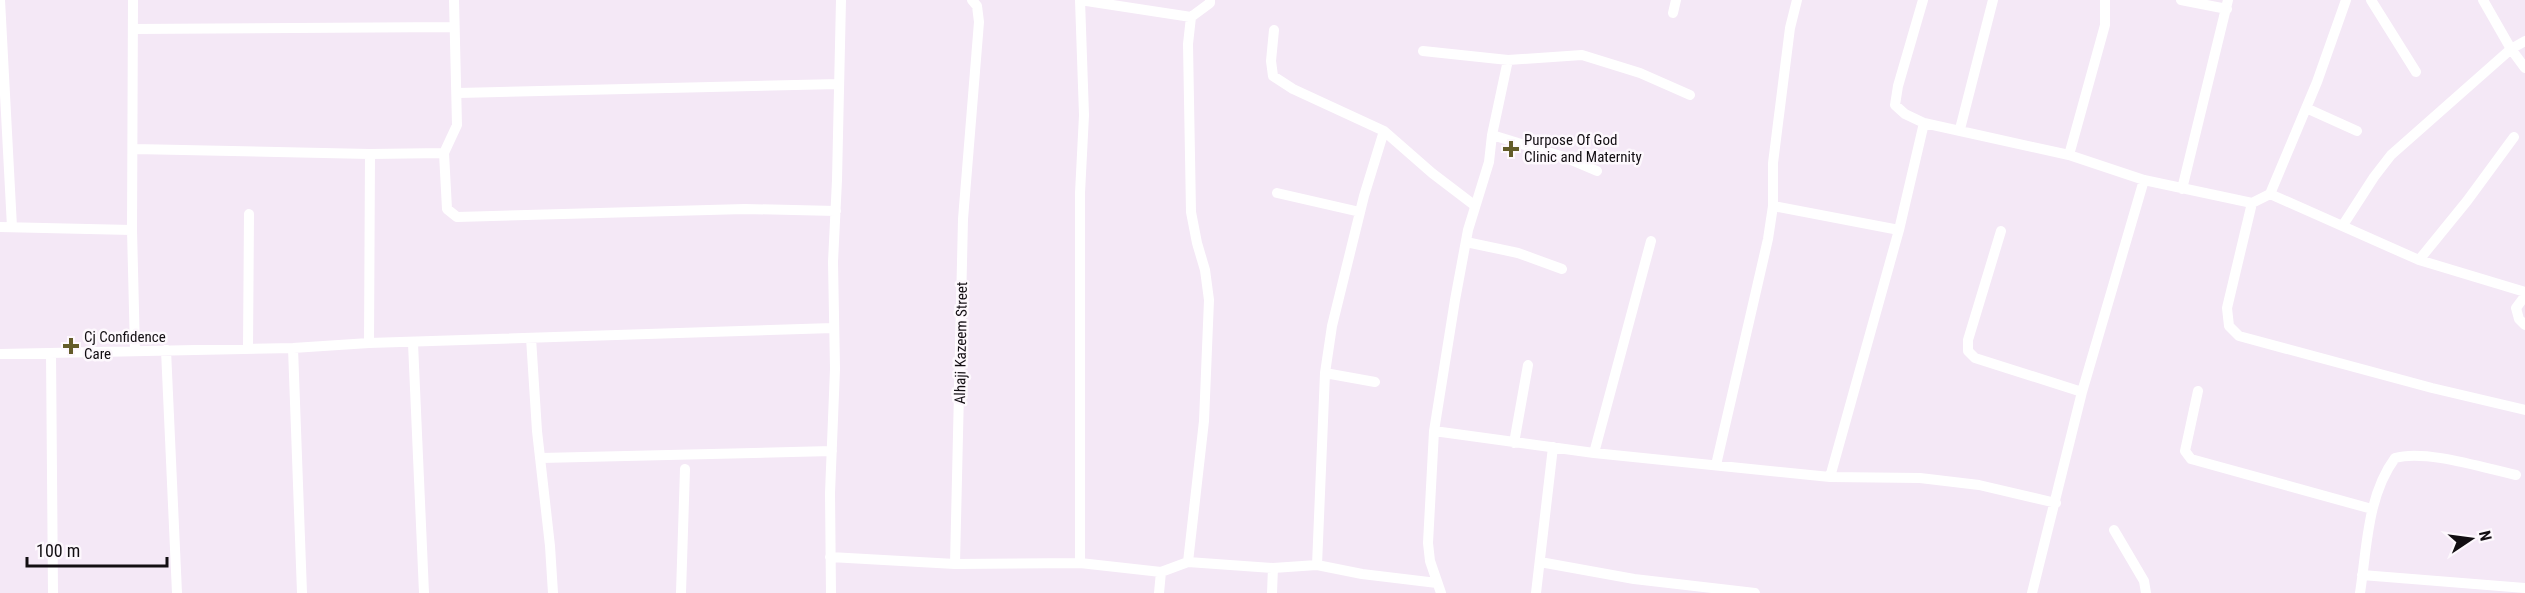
<svg xmlns="http://www.w3.org/2000/svg" width="2525" height="593" font-family="'Roboto Condensed',sans-serif">
<style>
.lines{fill:none;stroke-linecap:round;stroke-linejoin:round}
.minor{stroke:#fff;stroke-width:10}
.poi-dot{fill:#635c29;stroke:#fdf8fd;stroke-width:2}
.labels{text-anchor:middle;dominant-baseline:central;stroke-width:5;stroke-linejoin:round;paint-order:stroke}
.poi-label{font-size:15px;fill:#120e12;stroke:#fdf8fd;text-anchor:start}
.street-label{font-size:15px;fill:#120e12;stroke:#fdf8fd}
</style>
<rect width="100%" height="100%" fill="#f4e8f6"/>
<g class="lines">
<!-- minor -->
<path class="minor" d="M 0,0 L 12,227
M 133,0 L 132,230 L 135,350
M 1080,0 L 1191,17
M 1923,0 L 1898,86 L 1895,105 L 1905,114 L 1924,123 L 2069,155 L 2144,180 L 2252,203 L 2270,194 L 2419,260 L 2525,292
M 2181,0 L 2227,9
M 2371,0 L 2416,72
M 2483,0 L 2511,49 L 2525,68
M 1673,13 L 1676,0
M 134,29 L 454,27
M 1274,30 L 1271,61 L 1273,76 L 1293,89 L 1384,131 L 1432,173 L 1474,205
M 1423,51 L 1508,60 L 1582,55 L 1640,73 L 1690,95
M 458,93 L 839,84
M 2306,108 L 2357,131
M 1960,129 L 1993,0
M 1492,135 L 1564,157 L 1597,171
M 134,149 L 370,154 L 444,153 L 447,209 L 457,217 L 745,209 L 836,211
M 444,153 L 457,125 L 454,0
M 2069,155 L 2105,25 L 2105,0
M 2182,189 L 2228,0
M 1277,193 L 1360,212
M 2270,194 L 2317,82 L 2346,0
M 2252,203 L 2227,308 L 2229,326 L 2239,336 L 2432,388 L 2525,410
M 1773,206 L 1899,230
M 2343,225 L 2374,177 L 2391,155 L 2511,49 L 2525,41
M 0,227 L 132,230
M 2001,231 L 1968,340 L 1968,351 L 1975,358 L 2082,392
M 1466,242 L 1518,253 L 1562,269
M 2419,260 L 2467,201 L 2514,137
M 2525,296 L 2516,308 L 2519,319 L 2525,325
M 531,338 L 537,431 L 550,546 L 553,593
M 369,343 L 370,154
M 413,343 L 424,593
M 248,348 L 249,214
M 293,348 L 302,593
M 166,350 L 177,593
M 51,353 L 53,593
M 0,354 L 293,348 L 369,343 L 833,328
M 1325,373 L 1375,382
M 2198,391 L 2185,451 L 2191,459 L 2372,509
M 1434,431 L 1594,453 L 1830,477 L 1920,478 L 1979,485 L 2056,503
M 1514,443 L 1528,365
M 1594,453 L 1651,241
M 541,458 L 832,451
M 1716,465 L 1768,239 L 1773,206 L 1773,163 L 1790,28 L 1797,0
M 1830,477 L 1899,230 L 1924,123
M 2114,530 L 2144,581 L 2146,593
M 830,557 L 955,564 L 963,219 L 979,22 L 977,6 L 972,0
M 1188,562 L 1204,421 L 1209,300 L 1205,270 L 1197,243 L 1191,212 L 1188,44 L 1191,17 L 1210,3 L 1210,0
M 1540,562 L 1634,579 L 1755,593
M 1080,563 L 1080,193 L 1084,115 L 1080,0
M 955,564 L 1080,563 L 1161,572 L 1188,562 L 1273,568 L 1317,565 L 1362,574 L 1437,583
M 1317,565 L 1325,373 L 1332,326 L 1364,196 L 1384,131
M 2362,575 L 2525,588
M 681,593 L 685,469
M 831,593 L 830,493 L 835,369 L 833,262 L 837,180 L 841,0
M 1159,593 L 1161,572
M 1272,593 L 1273,568
M 1441,593 L 1430,561 L 1428,543 L 1434,431 L 1455,300 L 1468,230 L 1489,162 L 1492,135 L 1508,60
M 1536,593 L 1553,447
M 2032,593 L 2082,392 L 2144,180
M 2360,593 C 2367,548 2367,496 2395,458 C 2425,449 2484,468 2516,475"/>
</g>
<!-- markers -->
<g class="poi-dot">
<path d="M1508 140h6v6h6v6h-6v6h-6v-6h-6v-6h6z"/>
<path d="M68 337h6v6h6v6h-6v6h-6v-6h-6v-6h6z"/>
</g>
<g class="labels">
<!-- poi labels -->
<g class="poi-label">
<text x="1524" y="140">Purpose Of God<tspan x="1524" dy="17">Clinic and Maternity</tspan></text>
<text x="84" y="337">Cj Confidence<tspan x="84" dy="17">Care</tspan></text>
</g>
<!-- street labels -->
<g class="street-label">
<text transform="translate(961 343) rotate(-89)">Alhaji Kazeem Street</text>
</g>
</g>
<!-- north arrow -->
<g transform="translate(2471 539) rotate(77)" stroke="#fdf8fd" stroke-width="4.5" paint-order="stroke">
<path d="M0-4.5L10 22L0 15L-10 22Z" fill="#120e12"/>
<text y="-9" font-size="16" font-weight="bold" text-anchor="middle" fill="#120e12">N</text>
</g>
<!-- scale -->
<path d="M27 557v9h140v-9" fill="none" stroke="#120e12" stroke-width="3"/>
<text x="36" y="557" font-size="18" fill="#120e12" stroke="#fdf8fd" stroke-width="4.5" paint-order="stroke">100 m</text>
</svg>
